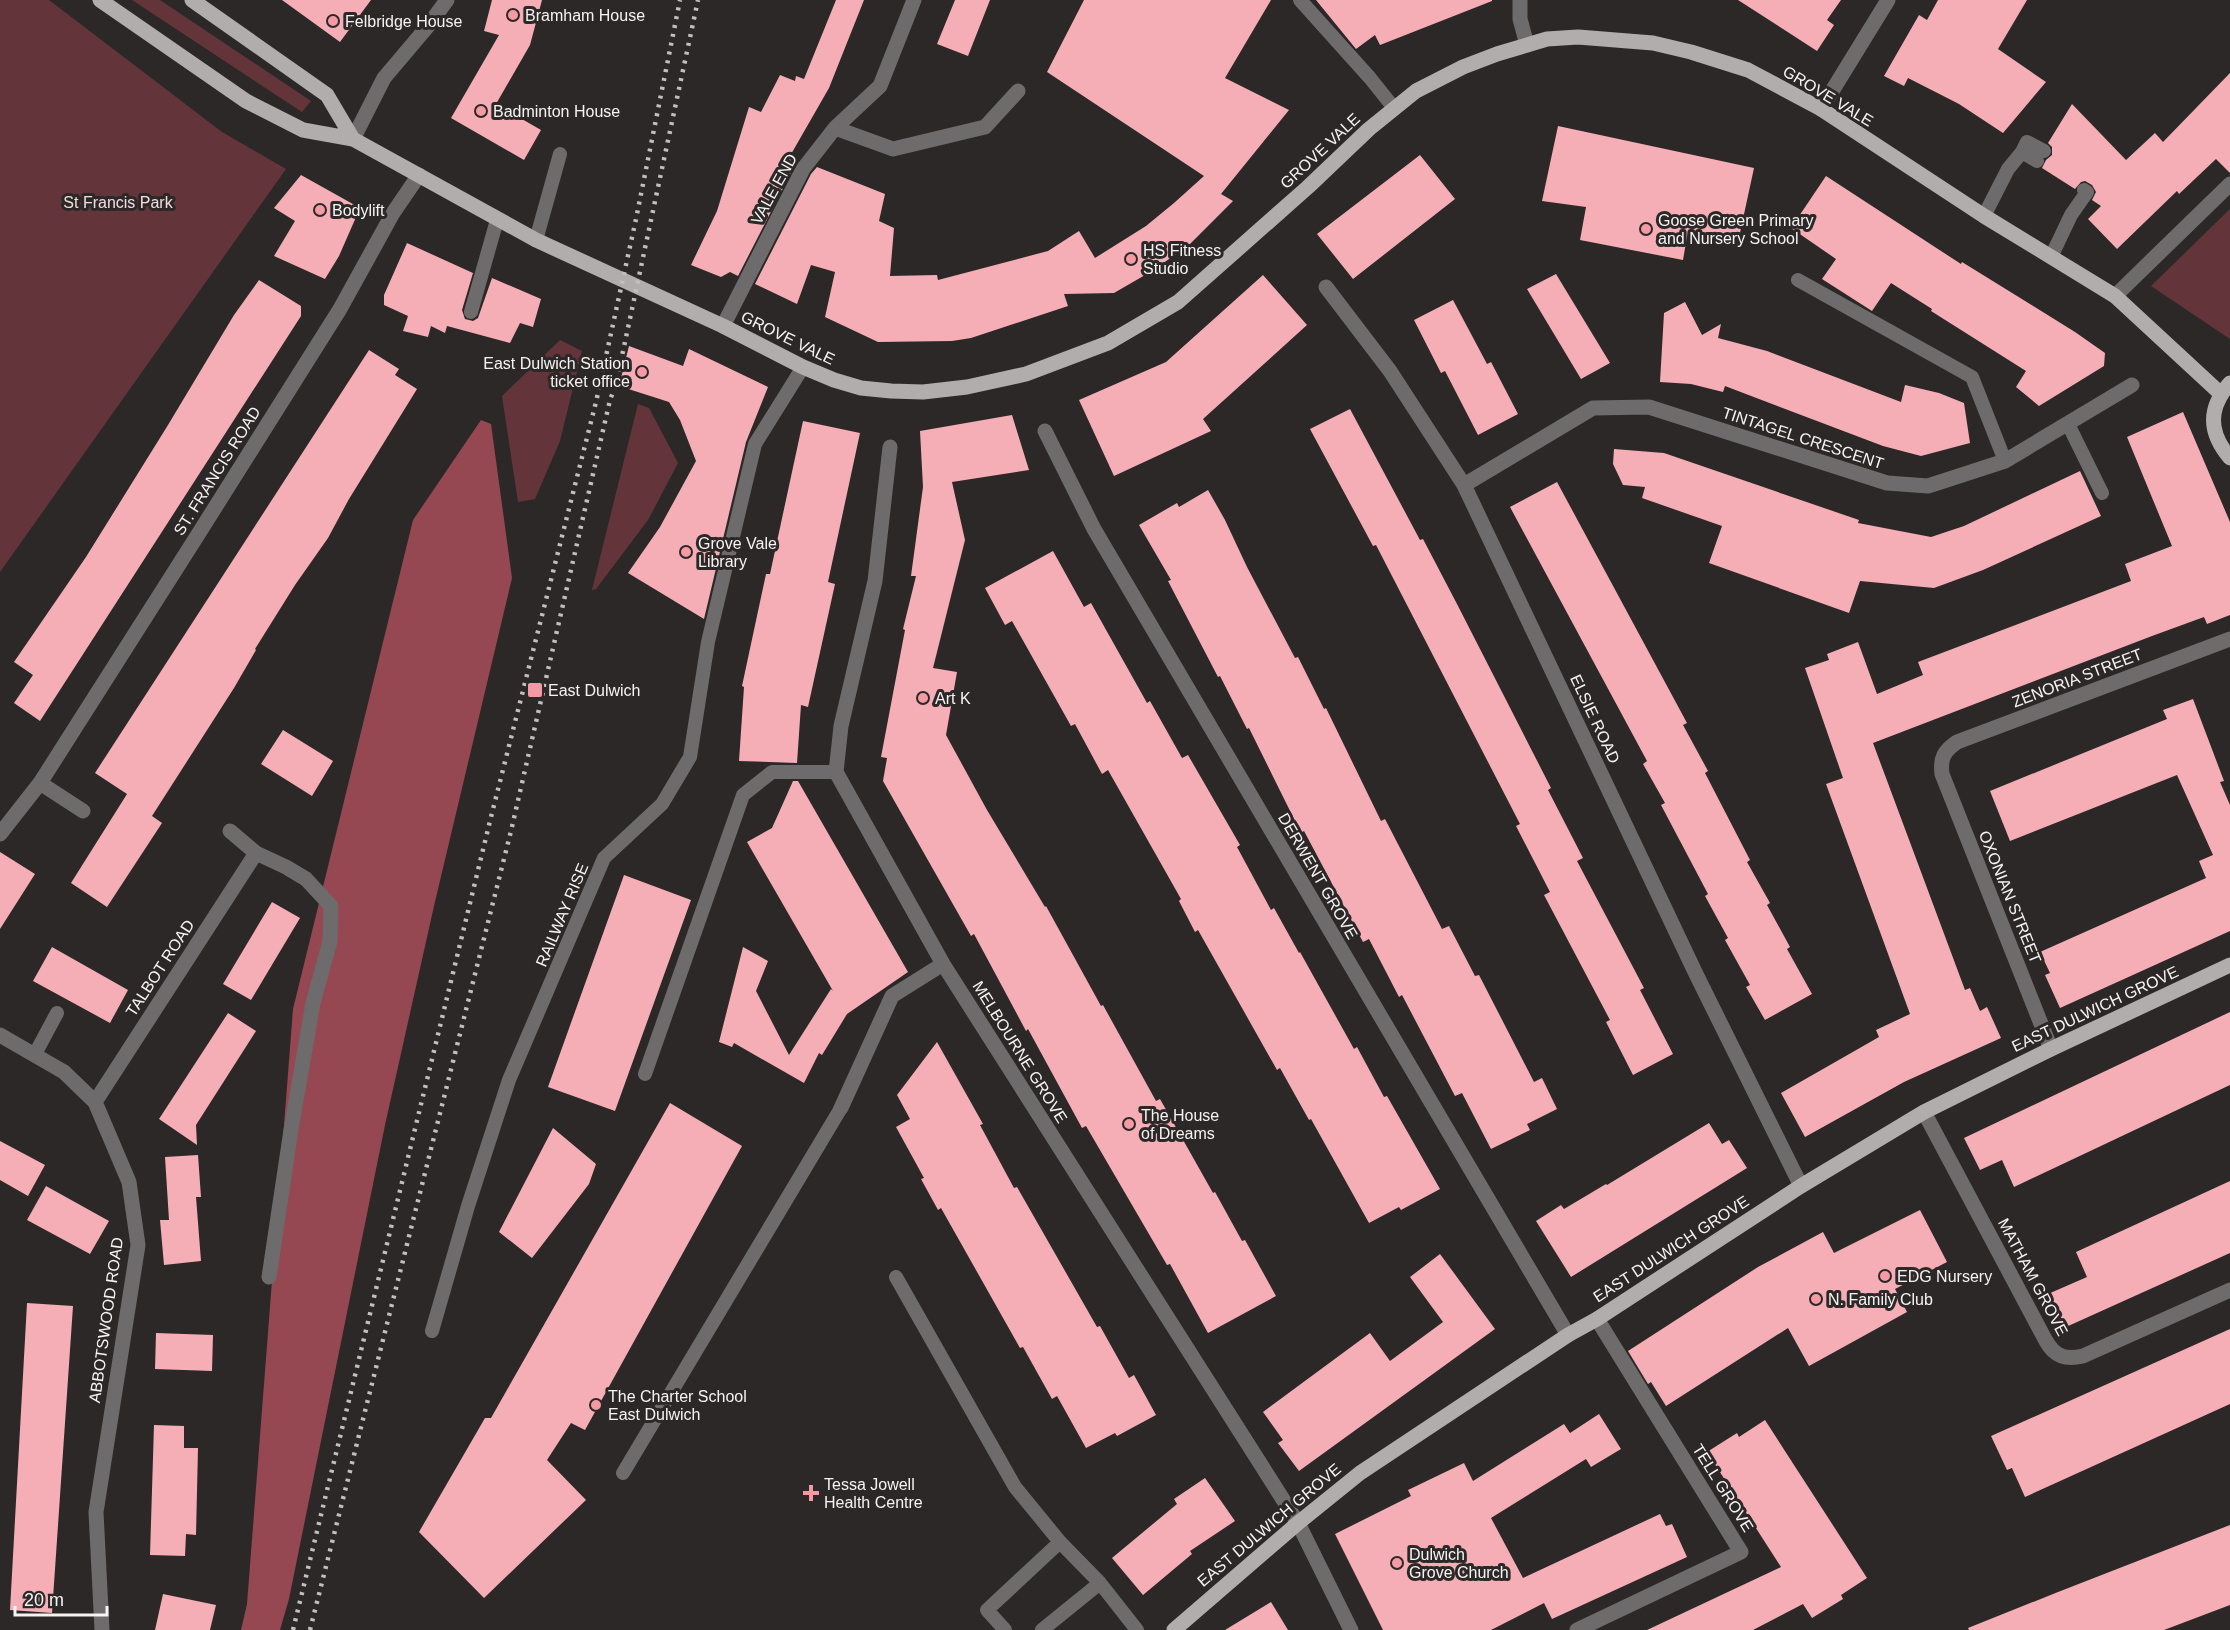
<svg xmlns="http://www.w3.org/2000/svg" width="2230" height="1630" font-family="Helvetica,sans-serif">
<style>
.green{fill:#63353b}
.forest{fill:#954752}
.building{fill:#f5aeb5}
.lines{fill:none;stroke-linecap:round;stroke-linejoin:round}
.service{stroke:#6d6b6b;stroke-width:14}
.minor{stroke:#6d6b6b;stroke-width:15}
.primary{stroke:#b1adad;stroke-width:15}
.rail{stroke:#c2bfbf;stroke-width:4.5;stroke-dasharray:3 6;stroke-linecap:butt}
.poi-dot{fill:#f49aa4;stroke:#2c2828;stroke-width:2}
.labels{text-anchor:middle;dominant-baseline:central;stroke-width:6;stroke-linejoin:round;paint-order:stroke}
.poi-label{font-size:16px;fill:#f6f3f4;stroke:#2c2828;text-anchor:start}
.street-label{font-size:16px;fill:#f6f3f4;stroke:#2c2828}
.park-label{font-size:16px;fill:#f4dcdd;stroke:#2c2828}
</style>
<rect width="100%" height="100%" fill="#2c2828"/>
<!-- green -->
<path class="green" d="M 0,0 L 49,0 L 222,132 L 286,169 L 0,572 Z
M 132,0 L 160,0 L 311,101 L 302,112 Z
M 2230,209 L 2230,339 L 2151,286 Z
M 560,340 L 582,351 L 560,441 L 535,499 L 518,502 L 502,396 Z
M 638,404 L 649,408 L 678,463 L 648,520 L 596,589 L 592,590 Z"/>
<!-- forest -->
<path class="forest" d="M 481,420 L 491,424 L 512,578 L 434,906 L 385,1125 L 289,1599 L 280,1630 L 241,1630 L 247,1604 L 293,1009 L 413,520 Z"/>
<!-- building -->
<path class="building" d="M 282,0 L 371,0 L 340,42 Z
M 492,0 L 542,0 L 530,45 L 496,104 L 541,130 L 524,160 L 451,118 L 499,35 L 484,31 Z
M 836,0 L 864,0 L 829,88 L 790,156 L 798,159 L 738,276 L 730,272 L 721,277 L 691,265 L 717,211 L 749,107 L 761,112 L 780,75 L 795,81 L 796,76 L 804,79 Z
M 955,0 L 990,0 L 968,56 L 937,44 Z
M 1084,0 L 1271,0 L 1225,78 L 1289,110 L 1221,194 L 1233,201 L 1189,245 L 1152,271 L 1114,293 L 1064,294 L 1068,306 L 971,338 L 952,341 L 878,342 L 825,317 L 835,272 L 811,265 L 797,304 L 755,284 L 811,174 L 817,167 L 885,194 L 879,221 L 894,228 L 890,276 L 937,275 L 938,280 L 1048,251 L 1079,231 L 1095,258 L 1146,226 L 1174,203 L 1204,176 L 1047,72 Z
M 1316,0 L 1492,0 L 1492,1 L 1380,45 L 1375,35 L 1356,49 Z
M 1738,0 L 1841,0 L 1827,20 L 1834,25 L 1817,51 Z
M 1938,0 L 2027,0 L 1998,49 L 2046,82 L 2003,133 L 1959,104 L 1908,78 L 1904,86 L 1884,76 L 1919,15 L 1927,20 Z
M 2230,73 L 2230,173 L 2216,159 L 2179,194 L 2177,191 L 2117,249 L 2088,219 L 2101,206 L 2092,200 L 2096,192 L 2092,185 L 2085,181 L 2081,182 L 2075,189 L 2042,168 L 2046,160 L 2052,155 L 2052,147 L 2048,143 L 2072,104 L 2126,160 L 2155,133 L 2163,142 Z
M 1558,126 L 1754,168 L 1738,242 L 1688,231 L 1683,260 L 1580,240 L 1586,207 L 1542,201 Z
M 1420,155 L 1455,199 L 1353,279 L 1317,234 Z
M 301,175 L 360,208 L 339,256 L 325,279 L 274,256 L 295,221 L 274,208 Z
M 1826,176 L 1961,264 L 1962,262 L 2075,332 L 2105,353 L 2104,366 L 2039,406 L 2016,387 L 2026,371 L 1931,311 L 1932,309 L 1891,283 L 1872,311 L 1822,279 L 1836,259 L 1791,228 Z
M 407,243 L 473,273 L 462,310 L 465,319 L 473,321 L 478,318 L 492,278 L 541,299 L 533,327 L 520,323 L 510,343 L 447,326 L 445,333 L 431,326 L 428,337 L 403,331 L 408,316 L 384,305 L 384,295 Z
M 1556,274 L 1610,363 L 1581,379 L 1527,289 Z
M 1263,275 L 1307,325 L 1203,419 L 1211,431 L 1114,476 L 1079,400 L 1166,362 Z
M 259,280 L 301,306 L 301,316 L 40,721 L 14,703 L 33,675 L 14,662 L 86,557 L 168,425 L 234,315 Z
M 1453,300 L 1487,364 L 1491,362 L 1518,414 L 1478,435 L 1445,371 L 1441,373 L 1414,320 Z
M 1685,302 L 1702,335 L 1721,324 L 1718,338 L 1767,351 L 1901,402 L 1905,385 L 1939,393 L 1964,403 L 1970,443 L 1921,456 L 1883,446 L 1725,386 L 1723,392 L 1691,384 L 1660,382 L 1664,313 Z
M 629,346 L 683,366 L 689,349 L 768,387 L 746,442 L 704,619 L 628,573 L 660,527 L 696,461 L 680,420 L 669,402 L 619,386 Z
M 369,350 L 399,369 L 395,375 L 417,389 L 349,499 L 328,538 L 295,585 L 255,649 L 256,650 L 234,688 L 152,816 L 162,823 L 107,907 L 71,883 L 127,794 L 95,773 Z
M 1350,409 L 1420,540 L 1423,539 L 1457,604 L 1551,788 L 1548,790 L 1583,858 L 1577,861 L 1644,988 L 1640,990 L 1673,1054 L 1633,1075 L 1606,1022 L 1610,1020 L 1544,895 L 1550,892 L 1516,826 L 1520,824 L 1376,545 L 1373,546 L 1310,429 Z
M 2183,412 L 2230,522 L 2230,615 L 2207,624 L 2204,617 L 2152,636 L 1873,743 L 1965,990 L 1970,988 L 1980,1011 L 1987,1007 L 2001,1038 L 1904,1082 L 1805,1137 L 1781,1093 L 1879,1037 L 1876,1030 L 1910,1014 L 1826,784 L 1843,778 L 1805,668 L 1829,660 L 1827,654 L 1858,642 L 1877,694 L 1923,675 L 1918,662 L 2131,581 L 2125,564 L 2172,546 L 2127,437 Z
M 1012,415 L 1029,470 L 952,482 L 965,540 L 933,668 L 957,672 L 946,735 L 987,810 L 1045,907 L 1046,906 L 1101,1006 L 1103,1005 L 1156,1101 L 1160,1099 L 1213,1193 L 1215,1192 L 1242,1241 L 1245,1240 L 1276,1296 L 1208,1333 L 1170,1264 L 1167,1265 L 1086,1126 L 1082,1128 L 1028,1029 L 1026,1031 L 974,934 L 971,936 L 883,781 L 887,758 L 881,757 L 905,630 L 903,629 L 916,576 L 911,576 L 923,487 L 920,431 Z
M 803,421 L 860,433 L 828,582 L 835,584 L 808,707 L 801,705 L 797,763 L 739,761 L 744,687 L 742,686 L 766,574 L 770,574 Z
M 1614,449 L 1664,453 L 1859,520 L 1858,523 L 1931,537 L 1964,526 L 2080,471 L 2101,516 L 1983,570 L 1934,588 L 1860,581 L 1849,613 L 1709,563 L 1722,526 L 1642,498 L 1645,487 L 1623,485 L 1613,464 Z
M 1557,482 L 1687,723 L 1683,725 L 1708,771 L 1705,773 L 1750,860 L 1747,862 L 1770,903 L 1767,905 L 1790,947 L 1787,949 L 1812,994 L 1765,1020 L 1746,987 L 1750,985 L 1725,940 L 1728,938 L 1705,896 L 1708,894 L 1661,805 L 1665,803 L 1643,764 L 1647,761 L 1510,507 Z
M 1208,490 L 1225,520 L 1247,567 L 1295,658 L 1298,657 L 1324,709 L 1326,708 L 1381,821 L 1385,819 L 1442,929 L 1449,926 L 1475,976 L 1479,975 L 1534,1082 L 1542,1078 L 1557,1109 L 1527,1124 L 1530,1130 L 1491,1149 L 1462,1093 L 1455,1096 L 1402,995 L 1399,997 L 1369,939 L 1363,942 L 1304,831 L 1301,833 L 1249,728 L 1247,729 L 1220,676 L 1218,677 L 1168,581 L 1171,580 L 1139,525 L 1177,503 L 1179,507 Z
M 1053,551 L 1084,607 L 1091,603 L 1147,703 L 1150,701 L 1182,758 L 1188,755 L 1240,845 L 1237,847 L 1271,910 L 1274,908 L 1299,953 L 1300,952 L 1354,1049 L 1357,1047 L 1384,1097 L 1387,1096 L 1440,1189 L 1401,1210 L 1399,1207 L 1369,1223 L 1311,1119 L 1309,1120 L 1280,1068 L 1277,1070 L 1198,930 L 1195,932 L 1179,901 L 1181,899 L 1108,770 L 1102,774 L 1075,724 L 1071,726 L 1012,621 L 1005,625 L 985,588 Z
M 2193,699 L 2224,781 L 2220,782 L 2230,805 L 2230,931 L 2060,1008 L 2045,975 L 2050,973 L 2040,952 L 2206,878 L 2199,861 L 2213,855 L 2177,775 L 2010,841 L 1990,791 L 2167,719 L 2163,710 Z
M 283,730 L 333,761 L 312,796 L 261,764 Z
M 793,781 L 798,781 L 908,972 L 847,1014 L 822,1055 L 819,1053 L 804,1083 L 734,1043 L 732,1047 L 719,1042 L 743,947 L 768,961 L 756,991 L 789,1055 L 831,989 L 833,991 L 747,842 L 772,828 Z
M 0,852 L 35,874 L 0,929 Z
M 624,875 L 691,900 L 615,1111 L 548,1087 Z
M 272,902 L 300,918 L 251,1000 L 223,984 Z
M 52,947 L 128,990 L 110,1023 L 33,981 Z
M 2230,1012 L 2230,1085 L 2014,1187 L 2002,1160 L 1980,1170 L 1964,1138 Z
M 228,1013 L 256,1031 L 196,1125 L 197,1145 L 159,1119 Z
M 937,1042 L 983,1124 L 980,1125 L 1014,1188 L 1017,1187 L 1097,1327 L 1100,1326 L 1129,1378 L 1134,1375 L 1156,1415 L 1117,1436 L 1115,1433 L 1086,1448 L 1057,1396 L 1052,1399 L 1023,1347 L 1020,1348 L 941,1208 L 938,1210 L 921,1179 L 924,1178 L 896,1127 L 910,1119 L 897,1095 Z
M 670,1103 L 742,1146 L 585,1430 L 571,1423 L 547,1460 L 586,1500 L 484,1598 L 419,1532 L 485,1418 L 491,1418 Z
M 1709,1123 L 1722,1144 L 1729,1140 L 1747,1168 L 1571,1277 L 1536,1221 L 1561,1205 L 1564,1209 L 1606,1184 L 1607,1185 Z
M 553,1128 L 596,1164 L 589,1184 L 532,1258 L 499,1232 Z
M 0,1141 L 45,1165 L 28,1196 L 0,1180 Z
M 198,1155 L 201,1197 L 196,1197 L 201,1261 L 164,1265 L 160,1220 L 169,1220 L 165,1157 Z
M 2230,1181 L 2230,1253 L 2066,1327 L 2048,1294 L 2087,1277 L 2076,1252 Z
M 46,1186 L 109,1221 L 90,1254 L 27,1220 Z
M 1920,1210 L 1947,1262 L 1895,1289 L 1907,1312 L 1809,1366 L 1788,1328 L 1666,1406 L 1651,1382 L 1648,1384 L 1628,1351 L 1758,1267 L 1823,1232 L 1834,1253 Z
M 1440,1254 L 1495,1329 L 1299,1471 L 1278,1443 L 1283,1440 L 1263,1412 L 1370,1333 L 1390,1361 L 1443,1322 L 1410,1277 Z
M 27,1303 L 73,1306 L 52,1613 L 10,1610 Z
M 2230,1329 L 2230,1404 L 2025,1497 L 2012,1468 L 2007,1470 L 1991,1436 Z
M 156,1333 L 213,1335 L 212,1371 L 155,1369 Z
M 1599,1414 L 1621,1449 L 1591,1467 L 1586,1459 L 1491,1518 L 1523,1578 L 1660,1514 L 1666,1526 L 1672,1524 L 1687,1557 L 1552,1619 L 1544,1603 L 1491,1630 L 1383,1630 L 1335,1534 L 1411,1496 L 1408,1490 L 1464,1463 L 1473,1481 L 1564,1424 L 1570,1433 Z
M 1765,1420 L 1867,1578 L 1841,1595 L 1843,1599 L 1812,1618 L 1803,1604 L 1753,1630 L 1647,1630 L 1781,1567 L 1707,1452 L 1737,1433 L 1739,1437 Z
M 154,1425 L 184,1426 L 184,1448 L 198,1448 L 196,1535 L 186,1534 L 185,1556 L 150,1555 Z
M 1205,1478 L 1235,1521 L 1190,1551 L 1192,1554 L 1143,1595 L 1112,1558 L 1177,1504 L 1174,1499 Z
M 2230,1525 L 2230,1605 L 2164,1630 L 1969,1630 L 1968,1628 L 2058,1592 Z
M 163,1594 L 216,1605 L 210,1630 L 155,1630 Z
M 1271,1602 L 1288,1630 L 1225,1630 Z"/>
<g class="lines">
<!-- service -->
<path class="service" d="M 1300,0 L 1370,78 L 1394,108
M 2022,152 L 2027,142 L 2044,151
M 1984,216 L 2008,169 L 2022,152 L 2037,161
M 536,240 L 560,154
M 2051,257 L 2071,215 L 2087,192 L 2084,190
M 1798,280 L 1972,377 L 2005,461
M 471,312 L 497,220
M 2068,424 L 2102,493
M 35,1054 L 57,1013
M 645,1074 L 743,795 L 772,772 L 836,772
M 896,1277 L 1015,1487 L 1060,1542 L 1100,1583 L 1042,1630
M 432,1331 L 468,1206 L 509,1080 L 604,858 L 662,804 L 690,757 L 708,642 L 755,444 L 803,367
M 623,1473 L 841,1108
M 1100,1583 L 1137,1630
M 1005,1630 L 987,1610 L 1060,1542"/>
<!-- minor -->
<path class="minor" d="M 1520,0 L 1520,19 L 1527,45
M 1821,109 L 1888,0
M 835,128 L 880,86 L 914,0
M 353,139 L 384,78 L 428,26 L 447,0
M 1326,287 L 1390,371 L 1464,485 L 1696,974 L 1801,1186
M 2115,296 L 2230,184
M 723,326 L 803,169 L 835,128 L 893,149 L 985,127 L 1018,91
M 1045,431 L 1094,529 L 1568,1335
M 890,447 L 875,581 L 841,726 L 836,772 L 943,964 L 1298,1523 L 1351,1630
M 1464,485 L 1593,408 L 1649,407 L 1887,483 L 1928,486 L 2005,461 L 2132,385
M 40,783 L 83,811
M 230,831 L 256,853 L 286,867 L 306,879 L 331,906 L 330,941 L 313,1003 L 291,1130 L 269,1277
M 0,834 L 40,783 L 199,533 L 340,309 L 393,213 L 419,175
M 0,1035 L 64,1072 L 95,1102 L 129,1182 L 138,1245 L 96,1512 L 102,1630
M 2051,1049 L 1942,774 C 1940,758 1944,751 1957,742 L 2230,639
M 95,1102 L 256,853
M 841,1108 L 892,996 L 943,964
M 1924,1112 L 2046,1341 C 2055,1357 2066,1360 2083,1356 L 2230,1290
M 1577,1630 L 1741,1552 L 1597,1319"/>
<!-- primary -->
<path class="primary" d="M 100,0 L 246,101 L 303,130 L 353,139 L 536,240 L 723,326 L 803,367 L 834,380 L 861,388 L 891,391 L 923,392 L 967,387 L 1026,374 L 1108,343 L 1178,302 L 1308,187 L 1369,129 L 1416,91 L 1463,67 L 1497,54 L 1547,39 L 1578,37 L 1653,43 L 1691,52 L 1748,70 L 1821,109 L 1984,216 L 2115,296 L 2221,394
M 192,0 L 327,95 L 353,139
M 2230,383 C 2208,408 2208,432 2230,458
M 1174,1630 L 1298,1523 L 1360,1473 L 1568,1335 L 1597,1319 L 1801,1186 L 1924,1112 L 2051,1049 L 2230,965"/>
<!-- rail -->
<path class="rail" d="M 293,1630 L 490,821 L 596,402 L 636,219 L 680,0
M 310,1630 L 511,831 L 610,400 L 616,384 L 698,0"/>
</g>
<!-- markers -->
<g class="poi-dot">
<circle cx="513" cy="15" r="6"/>
<circle cx="333" cy="21" r="6"/>
<circle cx="481" cy="111" r="6"/>
<circle cx="320" cy="210" r="6"/>
<circle cx="1646" cy="229" r="6"/>
<circle cx="1131" cy="259" r="6"/>
<circle cx="642" cy="372" r="6"/>
<circle cx="686" cy="552" r="6"/>
<rect x="527" y="682" width="16" height="16" rx="3"/>
<circle cx="923" cy="698" r="6"/>
<circle cx="1129" cy="1124" r="6"/>
<circle cx="1885" cy="1276" r="6"/>
<circle cx="1816" cy="1299" r="6"/>
<circle cx="596" cy="1405" r="6"/>
<path d="M808 1484h6v6h6v6h-6v6h-6v-6h-6v-6h6z"/>
<circle cx="1397" cy="1563" r="6"/>
</g>
<g class="labels">
<!-- poi labels -->
<g class="poi-label">
<text x="525" y="15">Bramham House</text>
<text x="345" y="21">Felbridge House</text>
<text x="493" y="111">Badminton House</text>
<text x="332" y="210">Bodylift</text>
<text x="1658" y="220">Goose Green Primary<tspan x="1658" dy="18">and Nursery School</tspan></text>
<text x="1143" y="250">HS Fitness<tspan x="1143" dy="18">Studio</tspan></text>
<text x="630" y="363" text-anchor="end">East Dulwich Station<tspan x="630" dy="18">ticket office</tspan></text>
<text x="698" y="543">Grove Vale<tspan x="698" dy="18">Library</tspan></text>
<text x="548" y="690">East Dulwich</text>
<text x="935" y="698">Art K</text>
<text x="1141" y="1115">The House<tspan x="1141" dy="18">of Dreams</tspan></text>
<text x="1897" y="1276">EDG Nursery</text>
<text x="1828" y="1299">N. Family Club</text>
<text x="608" y="1396">The Charter School<tspan x="608" dy="18">East Dulwich</tspan></text>
<text x="824" y="1484">Tessa Jowell<tspan x="824" dy="18">Health Centre</tspan></text>
<text x="1409" y="1554">Dulwich<tspan x="1409" dy="18">Grove Church</tspan></text>
</g>
<!-- street labels -->
<g class="street-label">
<text transform="translate(1828 96) rotate(31)">GROVE VALE</text>
<text transform="translate(1320 151) rotate(-43)">GROVE VALE</text>
<text transform="translate(774 189) rotate(-61)">VALE END</text>
<text transform="translate(788 338) rotate(26)">GROVE VALE</text>
<text transform="translate(1803 438) rotate(18)">TINTAGEL CRESCENT</text>
<text transform="translate(217 471) rotate(-58)">ST. FRANCIS ROAD</text>
<text transform="translate(2077 678) rotate(-21)">ZENORIA STREET</text>
<text transform="translate(1595 719) rotate(65)">ELSIE ROAD</text>
<text transform="translate(1318 876) rotate(60)">DERWENT GROVE</text>
<text transform="translate(2010 897) rotate(68)">OXONIAN STREET</text>
<text transform="translate(562 915) rotate(-67)">RAILWAY RISE</text>
<text transform="translate(160 968) rotate(-57)">TALBOT ROAD</text>
<text transform="translate(2095 1009) rotate(-25)">EAST DULWICH GROVE</text>
<text transform="translate(1020 1052) rotate(58)">MELBOURNE GROVE</text>
<text transform="translate(1671 1249) rotate(-33)">EAST DULWICH GROVE</text>
<text transform="translate(2033 1277) rotate(62)">MATHAM GROVE</text>
<text transform="translate(106 1320) rotate(-82)">ABBOTSWOOD ROAD</text>
<text transform="translate(1723 1488) rotate(58)">TELL GROVE</text>
<text transform="translate(1269 1525) rotate(-40)">EAST DULWICH GROVE</text>
</g>
<!-- park labels -->
<g class="park-label">
<text x="118" y="202">St Francis Park</text>
</g>
</g>
<!-- scale -->
<path d="M15 1606v9h92v-9" fill="none" stroke="#f6f3f4" stroke-width="3"/>
<text x="24" y="1606" font-size="18" fill="#f6f3f4" stroke="#2c2828" stroke-width="4.5" paint-order="stroke">20 m</text>
</svg>
